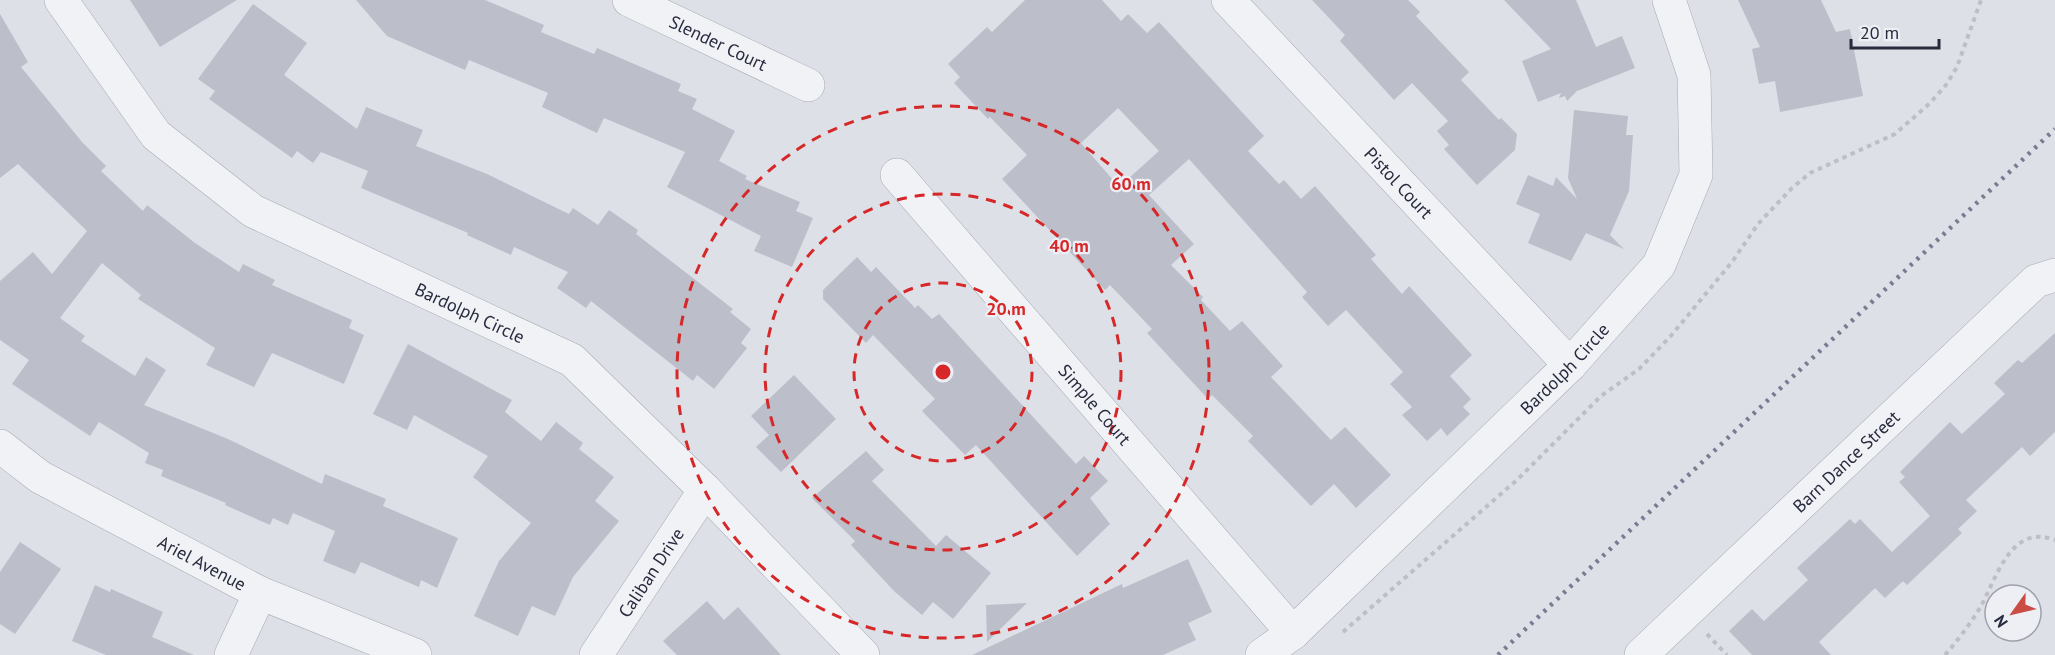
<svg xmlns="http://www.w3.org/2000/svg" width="2055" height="655" font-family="'PT Sans',sans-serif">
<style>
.building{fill:#bcbeca;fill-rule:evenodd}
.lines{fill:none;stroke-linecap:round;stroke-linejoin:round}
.minor-casing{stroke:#a7aab4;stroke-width:34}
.path{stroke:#bdbec6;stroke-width:4;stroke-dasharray:4.5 4.5;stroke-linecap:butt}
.minor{stroke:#f1f2f6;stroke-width:33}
.rail{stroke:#787c91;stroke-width:4.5;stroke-dasharray:3 6;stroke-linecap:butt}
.ring{fill:none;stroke:#d62828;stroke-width:3;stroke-dasharray:10 8}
.labels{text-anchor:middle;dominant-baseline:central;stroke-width:4.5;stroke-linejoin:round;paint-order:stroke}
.street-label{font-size:18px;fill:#282b3e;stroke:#edeff5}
.centre{fill:#d62828;stroke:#edeff5;stroke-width:3}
.ring-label{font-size:18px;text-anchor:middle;font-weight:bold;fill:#d62828;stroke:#edeff5;stroke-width:4.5;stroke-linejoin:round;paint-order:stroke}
</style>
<rect width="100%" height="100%" fill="#dee0e7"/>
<!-- building -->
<path class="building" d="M 130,0 L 237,0 L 160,47 Z
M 356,0 L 485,0 L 544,25 L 541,32 L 594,54 L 597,48 L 681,84 L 678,91 L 697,99 L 692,109 L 735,131 L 719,161 L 747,176 L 745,179 L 800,202 L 796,211 L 813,218 L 792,267 L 754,251 L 761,236 L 667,187 L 685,152 L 604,118 L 597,133 L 542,107 L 548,93 L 469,60 L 465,70 L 387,36 Z
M 1025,0 L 1102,0 L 1121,21 L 1128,14 L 1147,33 L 1159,22 L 1264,136 L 1248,151 L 1279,184 L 1284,180 L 1301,199 L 1315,186 L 1376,255 L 1371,259 L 1402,294 L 1409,286 L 1472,355 L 1450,376 L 1471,399 L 1463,407 L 1470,414 L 1447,436 L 1441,428 L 1427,441 L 1402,415 L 1412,407 L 1390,384 L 1403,372 L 1346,310 L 1328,326 L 1302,297 L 1307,292 L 1189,159 L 1149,195 L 1194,244 L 1171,265 L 1203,297 L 1201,300 L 1230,331 L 1242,321 L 1283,366 L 1271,377 L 1331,440 L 1345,427 L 1391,475 L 1356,508 L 1334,484 L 1311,506 L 1248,441 L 1253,436 L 1212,395 L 1208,399 L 1147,333 L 1152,329 L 1110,285 L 1105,290 L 1002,179 L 1027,155 L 990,117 L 988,119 L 954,83 L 960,77 L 948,64 L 987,27 L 992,32 ZM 1118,108 L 1159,151 L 1119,187 L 1081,143 Z
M 1312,0 L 1408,0 L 1420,12 L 1416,16 L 1469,72 L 1461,80 L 1499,120 L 1501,118 L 1517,134 L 1515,150 L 1477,185 L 1444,149 L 1449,145 L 1437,131 L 1448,121 L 1412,83 L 1394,100 L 1340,41 L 1345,35 Z
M 1504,0 L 1576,0 L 1596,47 L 1622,36 L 1635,68 L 1577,91 L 1567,101 L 1565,96 L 1559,98 L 1561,93 L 1538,102 L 1522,61 L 1551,49 Z
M 1738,0 L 1821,0 L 1836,32 L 1850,29 L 1863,96 L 1780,112 L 1775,81 L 1759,84 L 1752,49 L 1760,47 Z
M 253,4 L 307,43 L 284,75 L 357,129 L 366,107 L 423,130 L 416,146 L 487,174 L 569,214 L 573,208 L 598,225 L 609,210 L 638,230 L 636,234 L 733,309 L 730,312 L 751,329 L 741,343 L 747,348 L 714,389 L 697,375 L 693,381 L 591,301 L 586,308 L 557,288 L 568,272 L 514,247 L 511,255 L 467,235 L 468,233 L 361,188 L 368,171 L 321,152 L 313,163 L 297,151 L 292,158 L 209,99 L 215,91 L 198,79 Z
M 0,14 L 28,62 L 21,67 L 82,142 L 106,166 L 101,171 L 143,211 L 147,205 L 195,243 L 239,272 L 243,264 L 275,280 L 272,285 L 352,320 L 349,328 L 364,335 L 344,384 L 272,353 L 254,387 L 206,365 L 215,348 L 138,299 L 141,295 L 102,263 L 60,318 L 85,336 L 81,341 L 135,376 L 146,357 L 166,370 L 144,405 L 228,439 L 322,484 L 325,474 L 386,499 L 383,506 L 458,538 L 437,588 L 421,580 L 419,587 L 361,562 L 355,574 L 323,561 L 335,531 L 293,513 L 288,525 L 273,518 L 270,525 L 225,505 L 226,503 L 161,476 L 163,470 L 145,463 L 149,453 L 99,422 L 90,436 L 12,384 L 29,360 L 0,340 L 0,281 L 33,252 L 52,274 L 87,231 L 18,164 L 0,178 Z
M 1574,110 L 1628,116 L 1626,135 L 1633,135 L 1629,191 L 1610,235 L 1624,249 L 1586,233 L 1571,261 L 1528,243 L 1540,214 L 1516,204 L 1528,175 L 1553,186 L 1556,177 L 1577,199 L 1568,178 Z
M 857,257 L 871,272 L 876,267 L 915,308 L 918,305 L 932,319 L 939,314 L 1076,464 L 1084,456 L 1108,481 L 1090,498 L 1110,524 L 1077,556 L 976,445 L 965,455 L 922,411 L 935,399 L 873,335 L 866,343 L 823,299 L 823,290 Z
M 2055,333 L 2055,432 L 2030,456 L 2022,447 L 1966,500 L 1977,511 L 1958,529 L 1962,533 L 1907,585 L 1903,581 L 1885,598 L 1875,588 L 1819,642 L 1831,655 L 1752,655 L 1729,631 L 1752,609 L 1764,621 L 1808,580 L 1797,568 L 1850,519 L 1855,524 L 1860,519 L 1892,552 L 1930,516 L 1899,482 L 1905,477 L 1900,472 L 1950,422 L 1962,434 L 2005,394 L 1994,383 L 2018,360 L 2022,363 Z
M 408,344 L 512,400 L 505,412 L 541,441 L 556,422 L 583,443 L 579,449 L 614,477 L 595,501 L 619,521 L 573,577 L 555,616 L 532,606 L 518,636 L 474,616 L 499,561 L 531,523 L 473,477 L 488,456 L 414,415 L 407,430 L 373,414 Z
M 794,375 L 836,419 L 781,472 L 756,447 L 769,435 L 751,416 Z
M 866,451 L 884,470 L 872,481 L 936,546 L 946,535 L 991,573 L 953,619 L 933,602 L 922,615 L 895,592 L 851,545 L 855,541 L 812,498 Z
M 20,542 L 61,569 L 15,634 L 0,624 L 0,572 Z
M 1188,559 L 1212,612 L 1188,623 L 1196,640 L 1163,655 L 972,655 L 1122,584 L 1123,588 Z
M 95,585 L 110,592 L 111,589 L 163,612 L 152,637 L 194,655 L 106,655 L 72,641 Z
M 707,601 L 724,620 L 738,607 L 781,655 L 677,655 L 663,641 Z
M 1027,603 L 987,642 L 986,605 Z"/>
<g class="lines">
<defs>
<g id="minor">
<path id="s1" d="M 61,0 L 156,135 L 253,211 L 572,360 L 705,490 L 863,655"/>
<path id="s2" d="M 629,0 L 808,85"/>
<path id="s3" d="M 1228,0 L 1570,365"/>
<path id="s4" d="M 897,175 L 1293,633"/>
<path id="s5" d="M 0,446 L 40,477 L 260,593 L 415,655"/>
<path d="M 231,655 L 260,593"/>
<path id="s6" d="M 596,655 L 705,490"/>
<path id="s7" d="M 1262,655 L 1293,633 L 1570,365 L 1659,265 L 1696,175 L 1694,75 L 1669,0"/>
<path id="s8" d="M 1641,655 L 2036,281 L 2055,275"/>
</g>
</defs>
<!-- minor casing -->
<use href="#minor" class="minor-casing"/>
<!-- path -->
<path class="path" d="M 1343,632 L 1518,479 L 1601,396 L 1639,369 L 1670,337 L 1732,262 L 1758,224 L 1792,188 L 1810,173 L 1895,134 L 1930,103 L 1946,85 L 1957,67 L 1981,0
M 1707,634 L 1727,655
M 1945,655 C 1958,640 1971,623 1981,606 C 1997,577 2011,523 2055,540"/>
<!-- minor -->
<use href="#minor" class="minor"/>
<!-- rail -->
<path class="rail" d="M 1498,655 L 2055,129"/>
</g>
<!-- distance rings -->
<g class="ring">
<circle cx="943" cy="372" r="89"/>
<circle cx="943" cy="372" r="178"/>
<circle cx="943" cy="372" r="266"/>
</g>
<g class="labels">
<!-- street labels -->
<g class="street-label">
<text stroke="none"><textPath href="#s2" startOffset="99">Slender Court</textPath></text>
<text stroke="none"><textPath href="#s3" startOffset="250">Pistol Court</textPath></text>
<text stroke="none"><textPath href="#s1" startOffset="528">Bardolph Circle</textPath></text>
<text stroke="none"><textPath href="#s7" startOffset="417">Bardolph Circle</textPath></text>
<text stroke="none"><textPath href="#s4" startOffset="303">Simple Court</textPath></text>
<text stroke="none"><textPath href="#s8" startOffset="282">Barn Dance Street</textPath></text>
<text stroke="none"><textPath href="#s5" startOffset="234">Ariel Avenue</textPath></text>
<text stroke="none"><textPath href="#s6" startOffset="99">Caliban Drive</textPath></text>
</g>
</g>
<circle cx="943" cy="372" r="9" class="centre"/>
<g class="ring-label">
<text x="1131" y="190">60 m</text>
<text x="1069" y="252">40 m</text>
<text x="1006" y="315">20 m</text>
</g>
<!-- north arrow -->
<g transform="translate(2013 613) rotate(236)"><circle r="28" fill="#edeff5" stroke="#9ea1ac" stroke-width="1.5"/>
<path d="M0-4.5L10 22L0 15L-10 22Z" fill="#cb4b45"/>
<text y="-9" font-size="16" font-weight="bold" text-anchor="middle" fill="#282b3e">N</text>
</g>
<!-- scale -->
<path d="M1851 39v9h88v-9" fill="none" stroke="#282b3e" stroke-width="3"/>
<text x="1860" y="39" font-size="18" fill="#282b3e" stroke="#edeff5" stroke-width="4.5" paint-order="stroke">20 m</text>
</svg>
